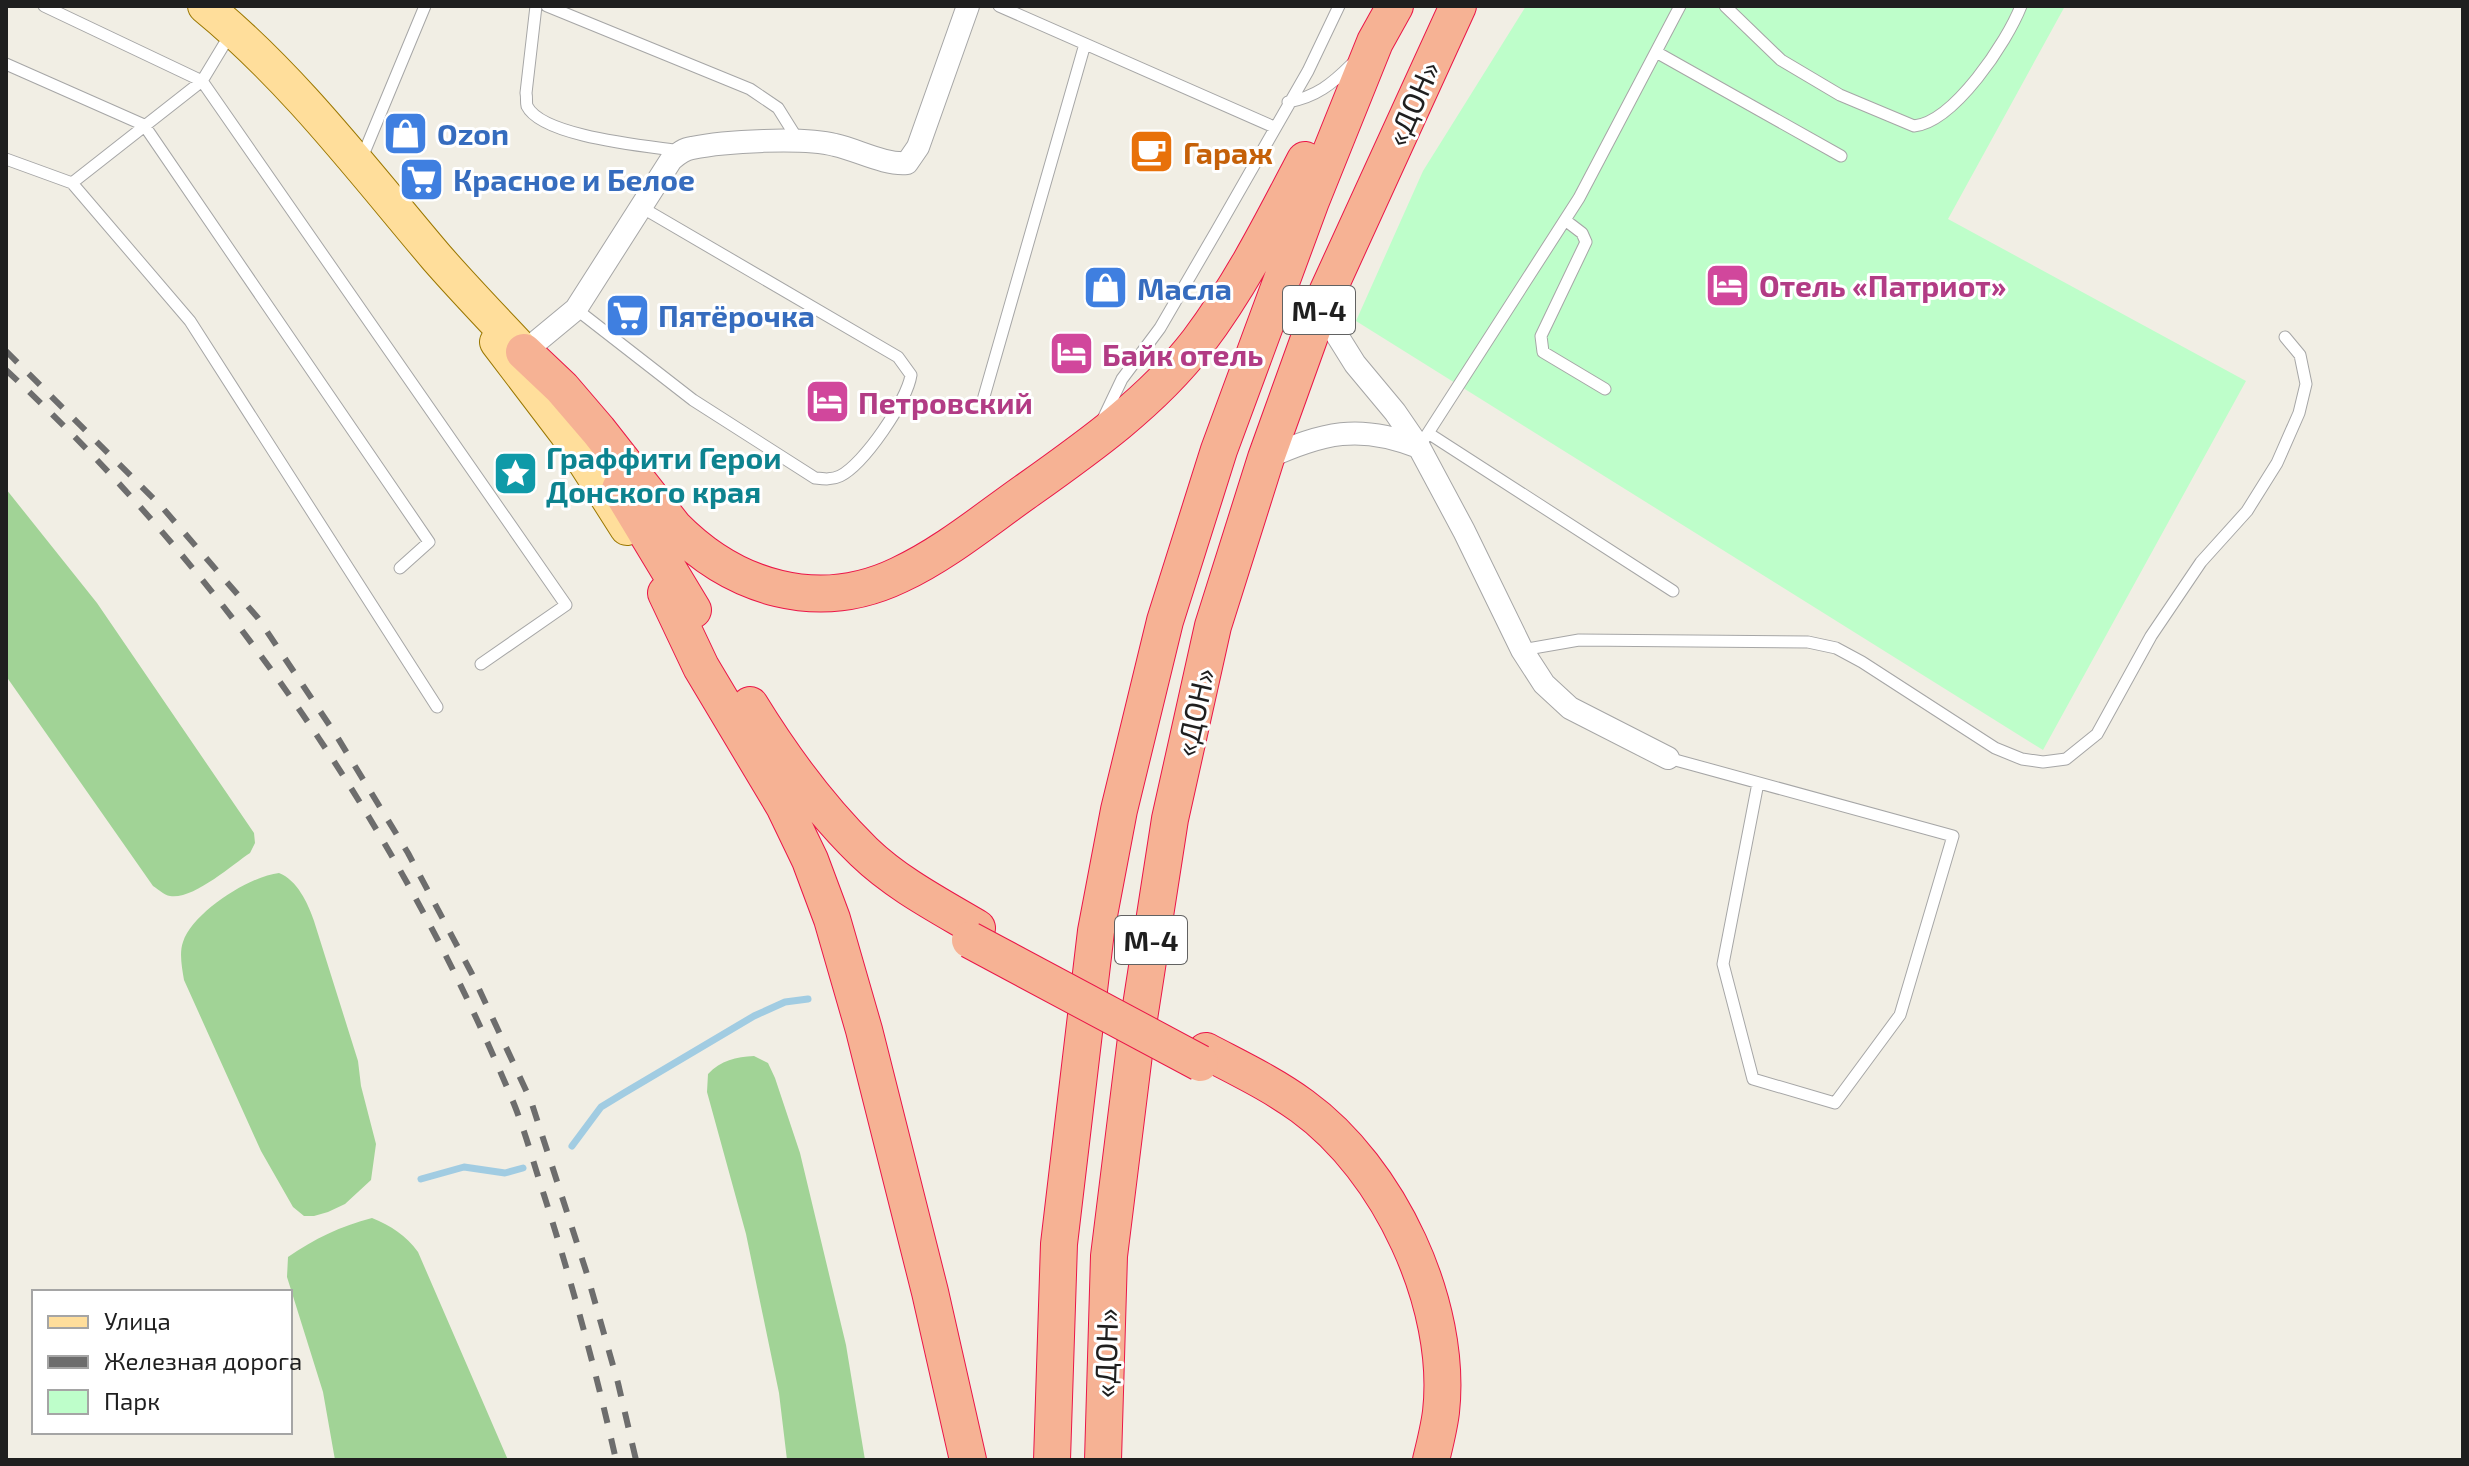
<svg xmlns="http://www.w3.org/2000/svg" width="2469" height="1466" font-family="'Exo 2',sans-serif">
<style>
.forest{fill:#a1d396}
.park{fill:#befeca}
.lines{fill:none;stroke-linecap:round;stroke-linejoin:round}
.stream{stroke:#a1cce2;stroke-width:7}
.service-casing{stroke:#a6a6a6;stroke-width:13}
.minor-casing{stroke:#a6a6a6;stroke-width:24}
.primary-casing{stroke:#9a7700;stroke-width:36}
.trunk-casing{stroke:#ea1648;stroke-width:38}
.service{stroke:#fff;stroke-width:11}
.minor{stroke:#fff;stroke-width:22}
.primary{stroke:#ffde9b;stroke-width:34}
.trunk{stroke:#f6b294;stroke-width:36}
.rail{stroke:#6d6d6d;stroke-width:6;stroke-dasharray:16 16;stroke-linecap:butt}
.trunk-bridge-casing{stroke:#ea1648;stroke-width:38;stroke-linecap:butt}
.trunk-bridge{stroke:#f6b294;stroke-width:36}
.labels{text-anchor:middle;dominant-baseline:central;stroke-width:6;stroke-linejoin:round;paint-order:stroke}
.shield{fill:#fff;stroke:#626262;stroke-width:2}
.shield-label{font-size:28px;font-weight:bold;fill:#1f1f1f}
.street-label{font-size:30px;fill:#1f1f1f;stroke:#fff}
.shop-label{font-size:30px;font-weight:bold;fill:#366cbe;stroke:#fff;text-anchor:start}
.food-label{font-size:30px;font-weight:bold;fill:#c56008;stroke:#fff;text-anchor:start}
.hotel-label{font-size:30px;font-weight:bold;fill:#b23c85;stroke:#fff;text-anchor:start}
.culture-label{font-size:30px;font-weight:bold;fill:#0d838f;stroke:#fff;text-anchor:start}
</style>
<rect width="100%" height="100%" fill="#f1eee4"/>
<!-- forest -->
<path class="forest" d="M 6,489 L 97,603 L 254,833 L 255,843 L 250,853 C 232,865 193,900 170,896 C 164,895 158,889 153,886 L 6,676 Z
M 279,873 C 297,880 308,903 314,921 L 358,1061 L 361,1086 L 376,1144 L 371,1180 L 345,1204 L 328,1212 L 314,1216 L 304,1216 L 293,1207 L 261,1151 L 184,980 C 182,968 179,953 183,942 C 193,912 250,876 279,873 Z
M 754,1056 L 768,1063 L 775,1078 L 800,1153 L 846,1345 L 865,1460 L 787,1460 L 779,1393 L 746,1234 L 707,1092 L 708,1074 C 721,1060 736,1057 754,1056 Z
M 372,1218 C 391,1226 406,1235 418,1252 L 508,1460 L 335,1460 L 323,1392 L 287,1277 L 288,1257 C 314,1239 341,1226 372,1218 Z"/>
<!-- park -->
<path class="park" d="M 1526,6 L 2065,6 L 1948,219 L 2246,381 L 2043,750 L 1356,321 L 1423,171 Z"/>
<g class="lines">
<!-- stream -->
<path class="stream" d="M 572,1146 L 601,1107 L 624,1093 L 754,1016 L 785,1002 L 808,999
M 421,1179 L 464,1167 L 505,1173 L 523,1168"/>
<defs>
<path id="service" d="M 44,6 L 202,81 L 566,605 L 481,664
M 536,6 L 526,93 C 527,98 526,102 527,106 C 542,137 648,146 680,151
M 547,6 L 750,89 L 778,108 L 798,140
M 999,6 L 1274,127
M 1725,6 L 1781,60 L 1840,95 L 1914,126 C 1954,122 2007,42 2021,6
M 231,33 L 202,81 L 72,183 L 190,321 L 437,707
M 1656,52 L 1841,156
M 6,64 L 144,125 L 429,542 L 400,568
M 1288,102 C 1316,97 1332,84 1352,64
M 6,159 L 72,183
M 361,160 L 425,6
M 1565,220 L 1582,233 L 1586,242 L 1541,336 L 1543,352 L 1605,389
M 576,309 L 693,400 L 815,478 C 824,479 832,480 840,476 C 864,464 907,401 911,375 L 898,357 L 641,207
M 983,400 L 1085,44
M 1103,419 L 1122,379 L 1160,328 L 1217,230 L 1308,71 L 1339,6
M 1428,433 L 1673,591
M 1419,447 L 1579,198 L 1680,6
M 1522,650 L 1579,640 L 1808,642 L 1836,648 L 1862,662 L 1995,748 L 2022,759 L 2043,762 L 2066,759 L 2097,734 L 2151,636 L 2201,562 L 2247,511 L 2277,463 L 2299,413 L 2306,384 L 2300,355 L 2285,337
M 1668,758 L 1953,836 L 1900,1015 L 1835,1103 L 1753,1079 L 1723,964 L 1758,783"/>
<path id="minor" d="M 1320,308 L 1355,364 L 1395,412 L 1419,447 L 1464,531 L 1522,650 L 1544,684 L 1570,708 L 1668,758
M 524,352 L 576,309 L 671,160 C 678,154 683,149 692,148 C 724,141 804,137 835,145 C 858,150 884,165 907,163 L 918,147 L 968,6
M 1266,458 C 1324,433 1358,423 1419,447"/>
<path id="primary" d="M 205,6 C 293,78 364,172 437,258 C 465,290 495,321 524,352 L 512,361
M 497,342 L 567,434 L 627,528"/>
<path id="trunk" d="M 524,352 L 562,388 L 598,430 L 674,527 C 734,588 818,614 899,575 C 944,554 984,521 1025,492 C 1087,448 1151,403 1198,342 C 1241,285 1272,223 1305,160
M 620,489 L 693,610
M 666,593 L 701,667 L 784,806 L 810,860 L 832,919 L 864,1030 L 930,1292 L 968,1460
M 750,705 C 782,757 820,809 864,852 C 896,883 938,905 977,928
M 1206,1051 C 1238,1068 1272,1084 1302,1106 C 1389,1169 1453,1304 1441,1412 C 1439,1428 1435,1444 1431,1460
M 1052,1460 L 1059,1244 L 1096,931 L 1119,810 L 1165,621 L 1219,450 L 1311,201 L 1375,42 L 1395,6
M 1103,1460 L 1109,1256 L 1136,1038 L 1170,819 L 1213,626 L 1266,458 L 1320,308 L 1458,6"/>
</defs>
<!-- service casing -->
<use href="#service" class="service-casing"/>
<!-- minor casing -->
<use href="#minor" class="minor-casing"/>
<!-- primary casing -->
<use href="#primary" class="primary-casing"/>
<!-- trunk casing -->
<use href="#trunk" class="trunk-casing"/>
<!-- service -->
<use href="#service" class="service"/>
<!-- minor -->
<use href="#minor" class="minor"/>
<!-- primary -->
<use href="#primary" class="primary"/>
<!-- trunk -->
<use href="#trunk" class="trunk"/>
<!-- rail -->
<path class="rail" d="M 6,351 L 161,506 L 258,618 L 336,735 L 408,853 L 472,974 L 531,1101 L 587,1274 L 618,1383 L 636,1460
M 6,370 C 225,573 400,828 514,1104 C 526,1134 534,1165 544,1195 C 572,1283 596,1371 616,1460"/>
<defs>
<path id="trunk-bridge" d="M 970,940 L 1200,1063"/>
</defs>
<!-- trunk-bridge casing -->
<use href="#trunk-bridge" class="trunk-bridge-casing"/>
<!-- trunk-bridge -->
<use href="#trunk-bridge" class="trunk-bridge"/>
</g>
<!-- icons -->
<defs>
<symbol id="shop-square" viewBox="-11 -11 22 22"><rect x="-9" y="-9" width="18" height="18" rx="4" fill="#3f7fe0" stroke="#fff"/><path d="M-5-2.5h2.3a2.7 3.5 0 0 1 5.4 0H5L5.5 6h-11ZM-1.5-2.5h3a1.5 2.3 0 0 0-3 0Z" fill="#fff"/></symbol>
<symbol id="cafe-square" viewBox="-11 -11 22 22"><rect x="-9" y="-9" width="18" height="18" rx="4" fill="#e8710a" stroke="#fff"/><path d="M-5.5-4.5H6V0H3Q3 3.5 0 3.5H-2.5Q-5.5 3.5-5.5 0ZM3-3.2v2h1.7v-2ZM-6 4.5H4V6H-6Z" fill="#fff"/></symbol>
<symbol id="supermarket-square" viewBox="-11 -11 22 22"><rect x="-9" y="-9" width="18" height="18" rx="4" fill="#3f7fe0" stroke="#fff"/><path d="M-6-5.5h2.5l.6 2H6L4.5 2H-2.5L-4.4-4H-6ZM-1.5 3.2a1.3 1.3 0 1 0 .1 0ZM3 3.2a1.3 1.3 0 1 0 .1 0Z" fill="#fff"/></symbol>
<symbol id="hotel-square" viewBox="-11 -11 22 22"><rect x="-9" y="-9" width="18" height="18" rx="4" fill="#d1479c" stroke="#fff"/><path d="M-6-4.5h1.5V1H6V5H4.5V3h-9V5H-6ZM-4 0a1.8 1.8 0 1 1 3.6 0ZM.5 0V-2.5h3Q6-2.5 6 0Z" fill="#fff"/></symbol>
<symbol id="sight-square" viewBox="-11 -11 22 22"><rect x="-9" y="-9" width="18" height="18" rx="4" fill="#0f9aa8" stroke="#fff"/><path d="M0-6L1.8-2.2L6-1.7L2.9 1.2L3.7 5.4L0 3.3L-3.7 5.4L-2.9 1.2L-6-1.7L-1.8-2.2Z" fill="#fff"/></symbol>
</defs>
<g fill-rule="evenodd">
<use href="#shop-square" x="380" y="108" width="51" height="51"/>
<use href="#cafe-square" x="1126" y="126" width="51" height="51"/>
<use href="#supermarket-square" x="396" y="154" width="51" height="51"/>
<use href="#hotel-square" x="1702" y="260" width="51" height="51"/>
<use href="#shop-square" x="1080" y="262" width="51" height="51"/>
<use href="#supermarket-square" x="602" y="290" width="51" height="51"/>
<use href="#hotel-square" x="1046" y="328" width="51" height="51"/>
<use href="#hotel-square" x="802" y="376" width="51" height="51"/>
<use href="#sight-square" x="490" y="448" width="51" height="51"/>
</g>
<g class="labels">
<!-- shield labels -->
<g class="shield">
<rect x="1283" y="286" width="72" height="48" rx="6"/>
<rect x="1115" y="916" width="72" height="48" rx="6"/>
</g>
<g class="shield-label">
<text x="1319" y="310">М-4</text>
<text x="1151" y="940">М-4</text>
</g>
<!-- street labels -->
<g class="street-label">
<text transform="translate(1412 103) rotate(-66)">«ДОН»</text>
<text transform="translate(1194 712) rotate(-77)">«ДОН»</text>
<text transform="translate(1105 1353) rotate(-88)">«ДОН»</text>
</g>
<!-- shop labels -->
<g class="shop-label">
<text x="437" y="133">Ozon</text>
<text x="453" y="179">Красное и Белое</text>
<text x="1137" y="288">Масла</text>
<text x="658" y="315">Пятёрочка</text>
</g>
<!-- food labels -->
<g class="food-label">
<text x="1183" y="152">Гараж</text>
</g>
<!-- hotel labels -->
<g class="hotel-label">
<text x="1759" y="285">Отель «Патриот»</text>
<text x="1102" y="354">Байк отель</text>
<text x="858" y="402">Петровский</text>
</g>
<!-- culture labels -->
<g class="culture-label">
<text x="546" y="457">Граффити Герои<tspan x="546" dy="34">Донского края</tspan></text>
</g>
</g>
<!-- border -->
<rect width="2469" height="1466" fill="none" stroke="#1f1f1f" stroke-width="16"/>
<!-- legend -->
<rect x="32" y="1290" width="260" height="144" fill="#ffffff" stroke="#a5a5a5" stroke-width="2"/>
<rect x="48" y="1316" width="40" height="12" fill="#ffde9b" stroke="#a5a5a5" stroke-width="2"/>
<text x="104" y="1330" font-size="24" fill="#1f1f1f">Улица</text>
<rect x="48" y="1356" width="40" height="12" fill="#6d6d6d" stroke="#a5a5a5" stroke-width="2"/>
<text x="104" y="1370" font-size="24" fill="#1f1f1f">Железная дорога</text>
<rect x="48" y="1390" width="40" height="24" fill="#befeca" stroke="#a5a5a5" stroke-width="2"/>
<text x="104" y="1410" font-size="24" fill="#1f1f1f">Парк</text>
</svg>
